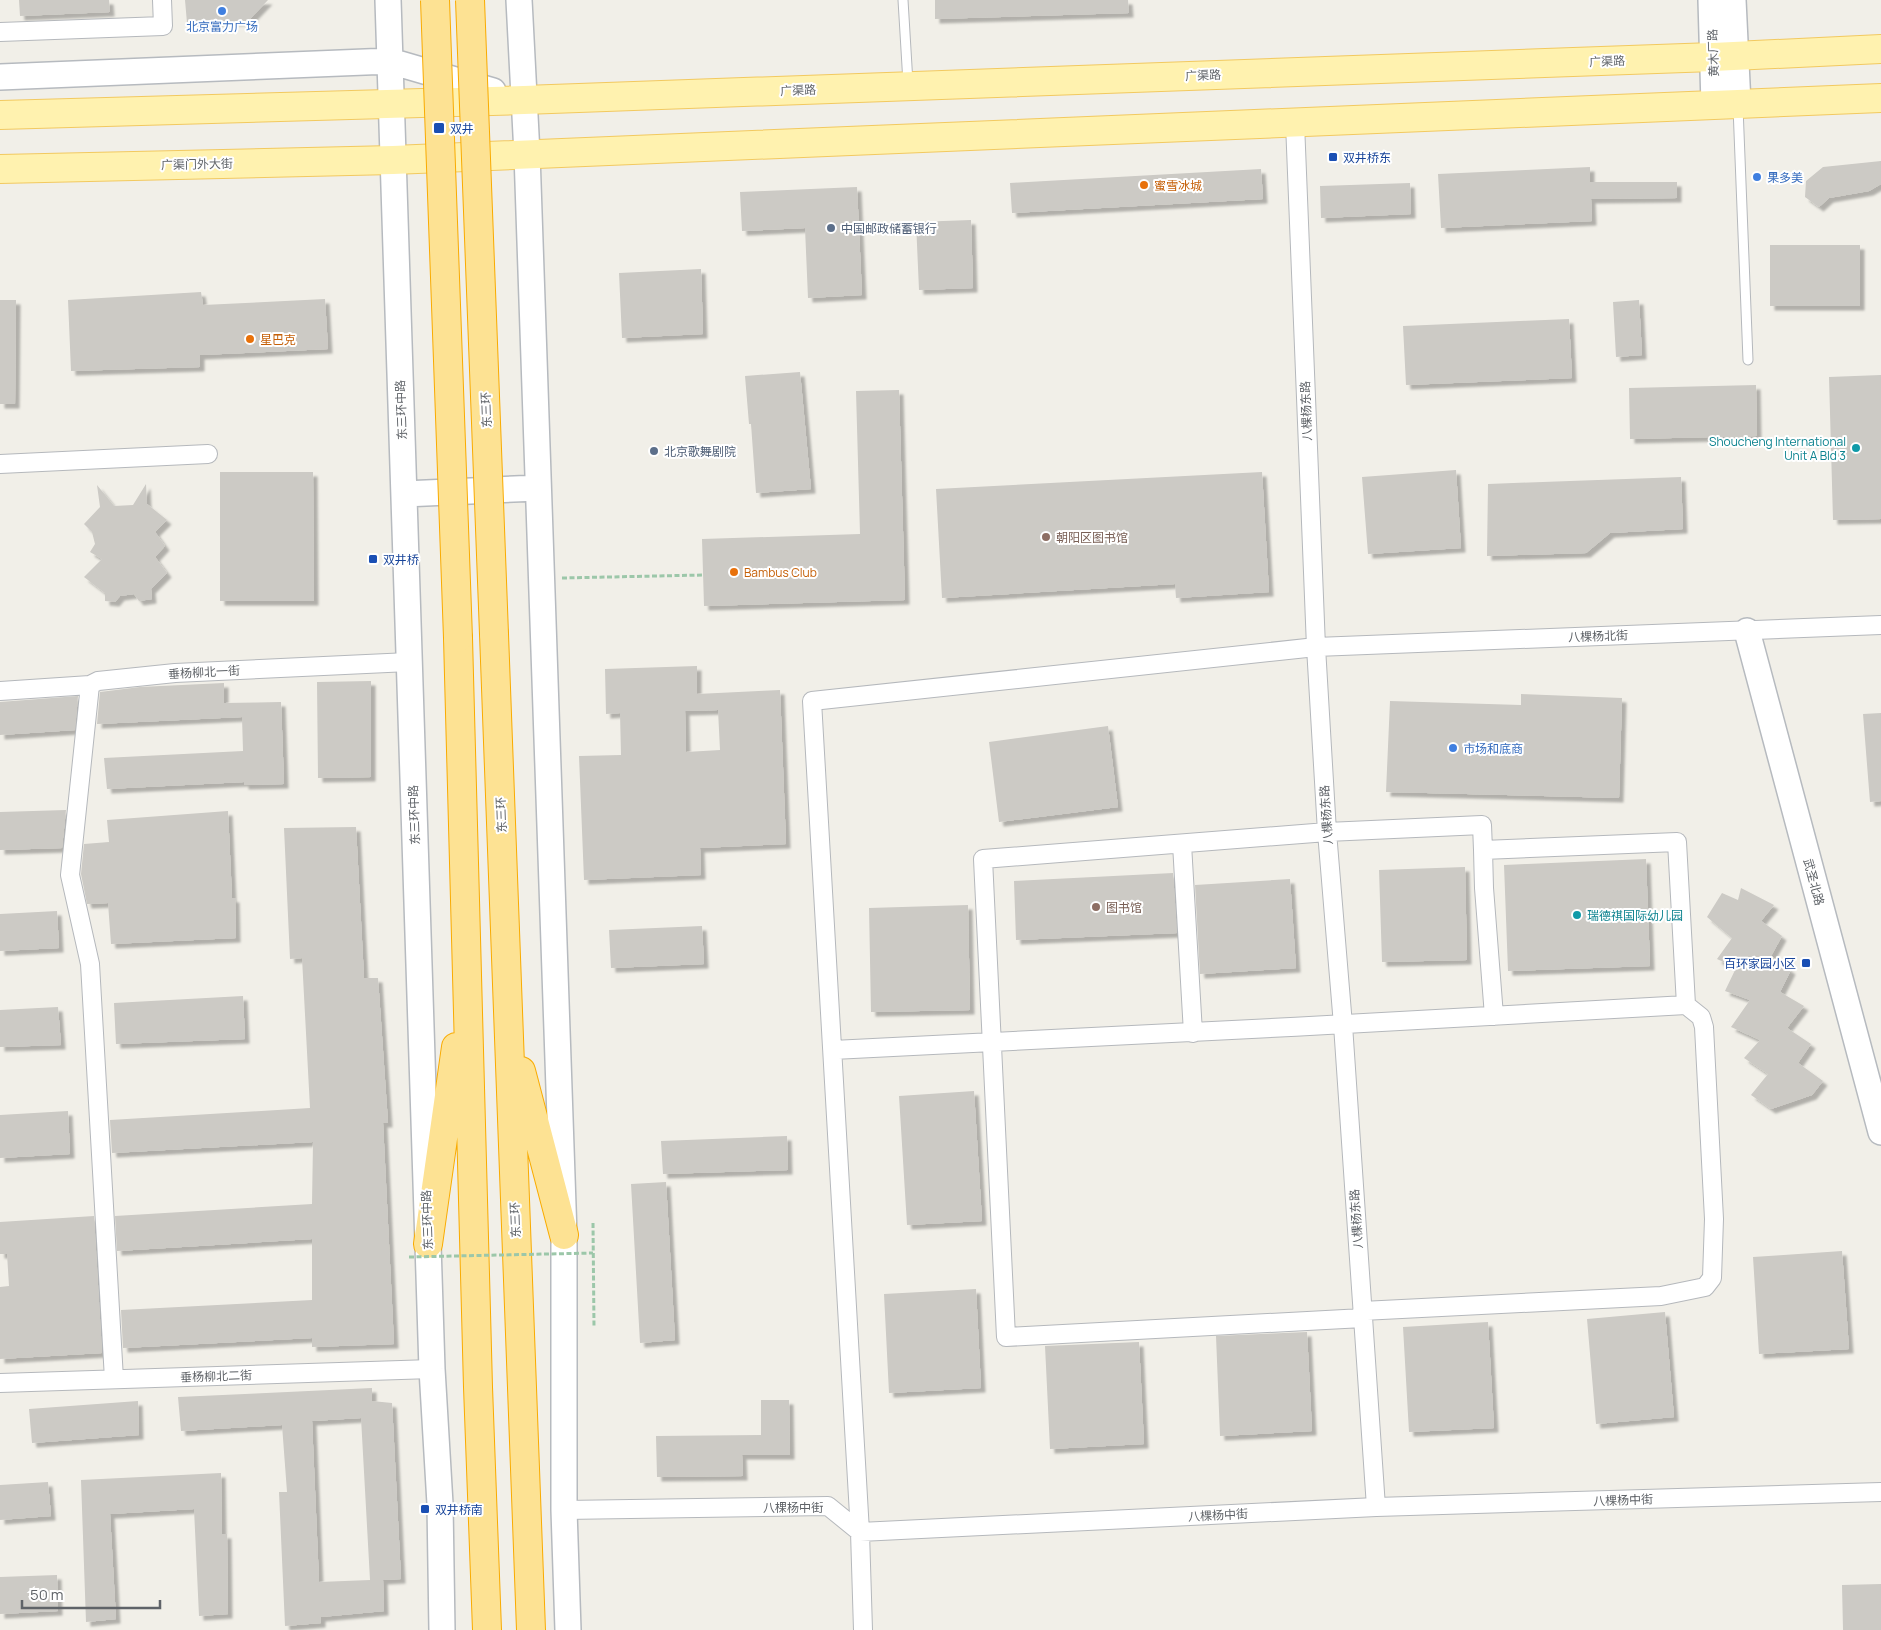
<svg xmlns="http://www.w3.org/2000/svg" width="1881" height="1630" font-family="Manrope,'Noto Sans SC',sans-serif">
<style>
.building{fill:#cccac5;fill-rule:evenodd;filter:url(#shadow)}
.lines{fill:none;stroke-linecap:round;stroke-linejoin:round}
.lane-casing{stroke:#b5b8bc;stroke-width:11}
.street-casing{stroke:#b5b8bc;stroke-width:20}
.secondary-casing{stroke:#b6babf;stroke-width:28}
.primary-casing{stroke:#f2c960;stroke-width:30}
.highway-casing{stroke:#f9ab00;stroke-width:30}
.path{stroke:#9cc7a9;stroke-width:3;stroke-dasharray:5 2.5;stroke-linecap:butt}
.lane{stroke:#fff;stroke-width:9}
.street{stroke:#fff;stroke-width:18}
.secondary{stroke:#fff;stroke-width:25}
.primary{stroke:#fff2af;stroke-width:28}
.highway{stroke:#fde293;stroke-width:28}
.highway-bridge-casing{stroke:#f9ab00;stroke-width:30;stroke-linecap:butt}
.path-bridge{stroke:#9cc7a9;stroke-width:3;stroke-dasharray:5 2.5;stroke-linecap:butt}
.highway-bridge{stroke:#fde293;stroke-width:28}
.shop-dot{fill:#3f7fe0;stroke:#fff;stroke-width:2}
.transit-dot{fill:#1a4fb4;stroke:#fff;stroke-width:2}
.food-dot{fill:#e8710a;stroke:#fff;stroke-width:2}
.service-dot{fill:#5c6f8a;stroke:#fff;stroke-width:2}
.culture-dot{fill:#0f9aa8;stroke:#fff;stroke-width:2}
.education-dot{fill:#8d6e63;stroke:#fff;stroke-width:2}
.labels{text-anchor:middle;dominant-baseline:central;stroke-width:4;stroke-linejoin:round;paint-order:stroke}
.shop-label{font-size:12px;fill:#366cbe;stroke:#fff;text-anchor:start}
.street-label{font-size:12px;fill:#5f6368;stroke:#fff}
.transit-label{font-size:12px;fill:#164399;stroke:#fff;text-anchor:start}
.food-label{font-size:12px;fill:#c56008;stroke:#fff;text-anchor:start}
.service-label{font-size:12px;fill:#4e5e75;stroke:#fff;text-anchor:start}
.culture-label{font-size:12px;fill:#0d838f;stroke:#fff;text-anchor:end}
.education-label{font-size:12px;fill:#785e54;stroke:#fff;text-anchor:start}
</style>
<defs>
<filter id="shadow"><feDropShadow dx="4.5" dy="4.5" stdDeviation="1" flood-color="#0004"/></filter>
</defs>
<rect width="100%" height="100%" fill="#f1efe8"/>
<!-- building -->
<path class="building" d="M 19,0 L 109,0 L 110,12 L 20,16 Z
M 185,0 L 268,0 L 248,21 L 187,23 Z
M 935,0 L 1128,0 L 1129,13 L 935,19 Z
M 1881,161 L 1881,184 L 1869,191 L 1829,198 L 1819,207 L 1805,197 L 1806,181 L 1823,167 Z
M 1590,167 L 1590,182 L 1677,182 L 1677,198 L 1591,199 L 1592,221 L 1441,228 L 1438,174 Z
M 1261,169 L 1263,199 L 1012,213 L 1010,183 Z
M 1410,183 L 1411,214 L 1321,218 L 1320,186 Z
M 857,187 L 862,295 L 808,298 L 805,228 L 742,231 L 740,192 Z
M 971,220 L 973,288 L 919,290 L 916,222 Z
M 1770,245 L 1860,245 L 1860,306 L 1770,306 Z
M 701,269 L 703,334 L 622,338 L 619,273 Z
M 201,292 L 203,305 L 325,299 L 328,349 L 200,355 L 200,367 L 71,371 L 68,300 Z
M 0,300 L 16,300 L 15,404 L 0,404 Z
M 1639,300 L 1642,355 L 1616,357 L 1613,302 Z
M 1569,319 L 1572,378 L 1406,385 L 1403,326 Z
M 800,372 L 811,489 L 756,493 L 751,424 L 749,424 L 745,376 Z
M 1881,375 L 1881,519 L 1833,520 L 1829,377 Z
M 1756,385 L 1757,436 L 1630,439 L 1629,388 Z
M 899,390 L 905,600 L 704,606 L 702,539 L 860,534 L 856,391 Z
M 1456,470 L 1461,548 L 1368,554 L 1362,477 Z
M 220,472 L 313,472 L 314,601 L 220,601 Z
M 1262,472 L 1269,592 L 1176,598 L 1175,584 L 942,598 L 936,489 Z
M 1681,477 L 1683,529 L 1610,533 L 1586,553 L 1487,556 L 1488,484 Z
M 146,484 L 147,504 L 167,520 L 155,532 L 165,546 L 155,557 L 167,573 L 151,589 L 152,599 L 139,601 L 134,594 L 120,596 L 115,602 L 105,601 L 105,593 L 84,577 L 102,559 L 90,552 L 95,544 L 92,532 L 84,524 L 100,507 L 97,485 L 114,506 L 133,505 Z
M 697,666 L 697,694 L 780,690 L 786,844 L 700,848 L 701,875 L 584,880 L 579,756 L 621,755 L 620,713 L 606,714 L 605,669 ZM 718,710 L 720,750 L 686,752 L 685,711 Z
M 371,681 L 371,777 L 318,778 L 317,682 Z
M 224,683 L 224,703 L 281,702 L 284,784 L 244,785 L 244,782 L 107,789 L 104,758 L 243,751 L 242,717 L 97,724 L 100,692 L 140,687 Z
M 1521,694 L 1622,698 L 1619,798 L 1386,792 L 1390,701 L 1521,705 Z
M 78,696 L 75,730 L 0,735 L 0,702 Z
M 1881,713 L 1881,801 L 1870,802 L 1863,714 Z
M 1108,726 L 1118,807 L 999,822 L 989,742 Z
M 66,810 L 62,848 L 0,850 L 0,812 Z
M 228,811 L 232,898 L 235,898 L 236,938 L 111,944 L 108,903 L 87,904 L 81,874 L 84,844 L 109,842 L 107,820 Z
M 356,827 L 364,978 L 378,978 L 388,1123 L 383,1123 L 394,1344 L 312,1347 L 312,1338 L 123,1348 L 121,1310 L 312,1300 L 312,1239 L 117,1251 L 115,1216 L 312,1204 L 313,1142 L 112,1153 L 110,1120 L 310,1108 L 302,958 L 290,959 L 284,828 Z
M 1646,859 L 1650,966 L 1508,971 L 1504,865 Z
M 1465,867 L 1467,960 L 1382,962 L 1379,870 Z
M 1173,873 L 1177,933 L 1016,940 L 1014,881 Z
M 1290,879 L 1296,968 L 1200,974 L 1195,885 Z
M 1741,888 L 1774,905 L 1761,921 L 1782,936 L 1771,956 L 1791,970 L 1780,992 L 1804,1006 L 1787,1028 L 1811,1044 L 1798,1063 L 1823,1081 L 1812,1095 L 1771,1109 L 1751,1095 L 1768,1074 L 1744,1058 L 1760,1040 L 1731,1027 L 1750,1000 L 1725,991 L 1736,968 L 1717,959 L 1732,938 L 1707,917 L 1722,893 L 1738,900 Z
M 968,905 L 970,1010 L 871,1012 L 869,908 Z
M 57,911 L 59,948 L 0,951 L 0,914 Z
M 702,926 L 704,964 L 611,968 L 609,930 Z
M 243,996 L 245,1039 L 116,1044 L 114,1003 Z
M 58,1007 L 61,1045 L 0,1047 L 0,1010 Z
M 974,1091 L 982,1221 L 907,1225 L 899,1096 Z
M 68,1111 L 70,1154 L 0,1158 L 0,1115 Z
M 787,1136 L 788,1170 L 663,1174 L 661,1141 Z
M 666,1182 L 675,1340 L 640,1343 L 631,1184 Z
M 94,1216 L 102,1353 L 0,1359 L 0,1287 L 9,1286 L 7,1254 L 0,1254 L 0,1222 Z
M 1842,1251 L 1849,1349 L 1759,1354 L 1753,1257 Z
M 976,1289 L 981,1388 L 889,1393 L 884,1294 Z
M 1665,1312 L 1674,1417 L 1596,1424 L 1587,1319 Z
M 1488,1322 L 1494,1428 L 1409,1432 L 1403,1327 Z
M 1307,1332 L 1312,1431 L 1220,1436 L 1216,1336 Z
M 1139,1342 L 1144,1444 L 1050,1449 L 1045,1346 Z
M 372,1388 L 372,1401 L 392,1403 L 401,1579 L 383,1580 L 384,1611 L 321,1617 L 321,1623 L 285,1626 L 279,1492 L 287,1492 L 282,1425 L 181,1431 L 178,1397 ZM 361,1418 L 370,1580 L 319,1582 L 312,1421 Z
M 761,1400 L 789,1400 L 790,1455 L 742,1455 L 743,1476 L 657,1477 L 656,1436 L 761,1435 Z
M 138,1401 L 139,1435 L 32,1443 L 29,1409 Z
M 221,1473 L 222,1534 L 227,1534 L 228,1614 L 199,1616 L 194,1509 L 110,1514 L 116,1619 L 86,1622 L 81,1480 Z
M 48,1482 L 51,1516 L 0,1520 L 0,1485 Z
M 57,1575 L 58,1611 L 0,1614 L 0,1577 Z
M 1881,1584 L 1881,1630 L 1843,1630 L 1842,1585 Z"/>
<g class="lines">
<defs>
<path id="lane" d="M 903,0 L 908,83
M 1738,107 L 1748,360"/>
<path id="street" d="M 0,32 L 163,26 L 162,0
M 1295,123 L 1316,647 L 1327,832 L 1343,1025 L 1376,1507
M 0,464 L 208,454
M 90,685 L 70,875 L 90,964 L 114,1379
M 0,691 L 90,685 L 98,681 L 175,673 L 409,662
M 1182,844 L 1193,1033
M 833,1050 C 1117,1036 1402,1022 1686,1005 L 1677,842 L 1483,850 L 1484,888 L 1494,1016
M 1362,1311 L 1661,1296 L 1705,1287 L 1712,1278 L 1714,1219 L 1704,1027 L 1701,1017 L 1686,1005
M 1363,1318 L 1006,1337 L 983,859 L 1327,832 L 1482,825 L 1483,850
M 0,1383 L 432,1369
M 564,1510 L 828,1506 L 860,1532 L 1376,1507 L 1881,1492
M 863,1630 L 860,1532 L 812,701 L 1316,647 L 1881,625"/>
<path id="secondary" d="M 388,0 L 432,1369 L 440,1504 L 442,1630
M 519,0 L 527,154 L 564,1235 L 564,1510 L 568,1630
M 1711,0 L 1714,105
M 1733,0 L 1738,104
M 0,77 L 390,61 L 493,91
M 404,494 L 538,488
M 1747,631 L 1881,1132"/>
<path id="primary" d="M 0,115 L 524,100 L 1713,57 L 1881,49
M 0,169 L 393,160 L 1881,98"/>
<path id="highway" d="M 494,634 L 531,1630
M 458,638 L 478,1387 L 487,1630
M 521,1071 L 564,1235
M 428,1244 L 456,1047"/>
</defs>
<!-- lane casing -->
<use href="#lane" class="lane-casing"/>
<!-- street casing -->
<use href="#street" class="street-casing"/>
<!-- secondary casing -->
<use href="#secondary" class="secondary-casing"/>
<!-- primary casing -->
<use href="#primary" class="primary-casing"/>
<!-- highway casing -->
<use href="#highway" class="highway-casing"/>
<!-- path -->
<path class="path" d="M 562,578 L 703,575
M 593,1223 L 594,1328"/>
<!-- lane -->
<use href="#lane" class="lane"/>
<!-- street -->
<use href="#street" class="street"/>
<!-- secondary -->
<use href="#secondary" class="secondary"/>
<!-- primary -->
<use href="#primary" class="primary"/>
<!-- highway -->
<use href="#highway" class="highway"/>
<defs>
<path id="highway-bridge" d="M 435,0 L 458,638
M 470,0 L 494,634"/>
</defs>
<!-- highway-bridge casing -->
<use href="#highway-bridge" class="highway-bridge-casing"/>
<!-- path-bridge -->
<path class="path-bridge" d="M 409,1257 L 593,1253"/>
<!-- highway-bridge -->
<use href="#highway-bridge" class="highway-bridge"/>
</g>
<!-- markers -->
<g class="shop-dot">
<circle cx="222" cy="11" r="5"/>
<circle cx="1757" cy="177" r="5"/>
<circle cx="1453" cy="748" r="5"/>
</g>
<g class="transit-dot">
<rect x="433" y="122" width="12" height="12" rx="2.5"/>
<rect x="1328" y="152" width="10" height="10" rx="2.5"/>
<rect x="368" y="554" width="10" height="10" rx="2.5"/>
<rect x="1801" y="958" width="10" height="10" rx="2.5"/>
<rect x="420" y="1504" width="10" height="10" rx="2.5"/>
</g>
<g class="food-dot">
<circle cx="1144" cy="185" r="5"/>
<circle cx="250" cy="339" r="5"/>
<circle cx="734" cy="572" r="5"/>
</g>
<g class="service-dot">
<circle cx="831" cy="228" r="5"/>
<circle cx="654" cy="451" r="5"/>
</g>
<g class="culture-dot">
<circle cx="1856" cy="448" r="5"/>
<circle cx="1577" cy="915" r="5"/>
</g>
<g class="education-dot">
<circle cx="1046" cy="537" r="5"/>
<circle cx="1096" cy="907" r="5"/>
</g>
<g class="labels">
<!-- shop labels -->
<g class="shop-label">
<text x="222" y="26" text-anchor="middle">北京富力广场</text>
<text x="1767" y="177">果多美</text>
<text x="1463" y="748">市场和底商</text>
</g>
<!-- street labels -->
<g class="street-label">
<text transform="translate(1713 53) rotate(-92)">黄木厂路</text>
<text transform="translate(1607 61) rotate(-2)">广渠路</text>
<text transform="translate(1203 75) rotate(-2)">广渠路</text>
<text transform="translate(798 90) rotate(-2)">广渠路</text>
<text transform="translate(197 164) rotate(-1)">广渠门外大街</text>
<text transform="translate(401 410) rotate(-92)">东三环中路</text>
<text transform="translate(486 410) rotate(-92)">东三环</text>
<text transform="translate(1306 411) rotate(-92)">八棵杨东路</text>
<text transform="translate(1598 636) rotate(-2)">八棵杨北街</text>
<text transform="translate(204 672) rotate(-3)">垂杨柳北一街</text>
<text transform="translate(414 815) rotate(-92)">东三环中路</text>
<text transform="translate(501 815) rotate(-92)">东三环</text>
<text transform="translate(1326 815) rotate(-94)">八棵杨东路</text>
<text transform="translate(1814 882) rotate(75)">武圣北路</text>
<text transform="translate(1356 1219) rotate(-94)">八棵杨东路</text>
<text transform="translate(427 1220) rotate(-92)">东三环中路</text>
<text transform="translate(515 1220) rotate(-92)">东三环</text>
<text transform="translate(216 1376) rotate(-2)">垂杨柳北二街</text>
<text transform="translate(1623 1500) rotate(-2)">八棵杨中街</text>
<text x="793" y="1507">八棵杨中街</text>
<text transform="translate(1218 1515) rotate(-3)">八棵杨中街</text>
</g>
<!-- transit labels -->
<g class="transit-label">
<text x="450" y="128">双井</text>
<text x="1343" y="157">双井桥东</text>
<text x="383" y="559">双井桥</text>
<text x="1796" y="963" text-anchor="end">百环家园小区</text>
<text x="435" y="1509">双井桥南</text>
</g>
<!-- food labels -->
<g class="food-label">
<text x="1154" y="185">蜜雪冰城</text>
<text x="260" y="339">星巴克</text>
<text x="744" y="572">Bambus Club</text>
</g>
<!-- service labels -->
<g class="service-label">
<text x="841" y="228">中国邮政储蓄银行</text>
<text x="664" y="451">北京歌舞剧院</text>
</g>
<!-- culture labels -->
<g class="culture-label">
<text x="1846" y="441">Shoucheng International<tspan x="1846" dy="14">Unit A Bld 3</tspan></text>
<text x="1587" y="915" text-anchor="start">瑞德祺国际幼儿园</text>
</g>
<!-- education labels -->
<g class="education-label">
<text x="1056" y="537">朝阳区图书馆</text>
<text x="1106" y="907">图书馆</text>
</g>
</g>
<!-- scale -->
<path d="M22 1600v8h138v-8" fill="none" stroke="#5f6368" stroke-width="2.5"/>
<text x="30" y="1600" font-size="15" fill="#5f6368" stroke="#ffffff" stroke-width="4" paint-order="stroke">50 m</text>
</svg>
